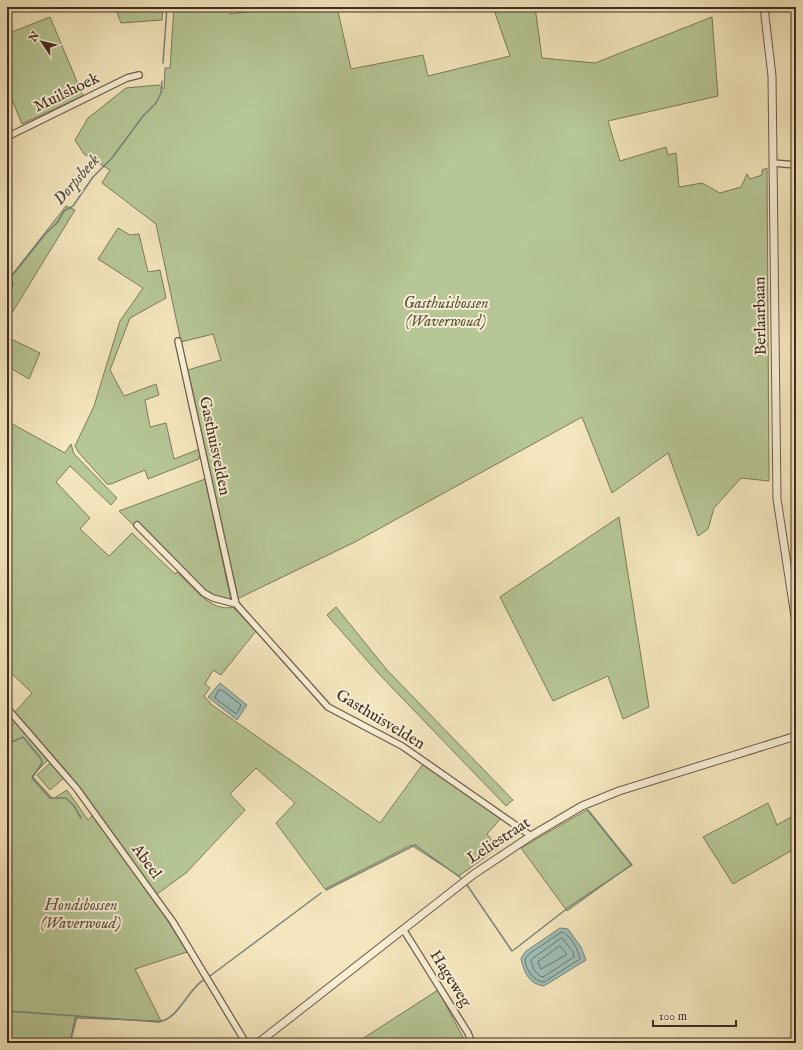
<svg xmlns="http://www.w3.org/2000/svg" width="803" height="1050" font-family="'IM FELL English',serif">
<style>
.green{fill:#b6c696;stroke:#7c7a5c}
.water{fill:#9dbeb7;stroke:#78847b}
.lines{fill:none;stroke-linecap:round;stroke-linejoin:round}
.shore{stroke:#6f766c;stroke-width:1}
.stream{stroke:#78847b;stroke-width:1.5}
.minor-casing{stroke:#6e5b48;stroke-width:8}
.tertiary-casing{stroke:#6e5b48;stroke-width:9}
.minor{stroke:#f8efd5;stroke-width:5.5}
.tertiary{stroke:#f8efd5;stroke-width:7}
.labels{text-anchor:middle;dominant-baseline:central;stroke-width:4;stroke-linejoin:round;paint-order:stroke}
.street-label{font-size:16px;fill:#412d21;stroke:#f8efd5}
.park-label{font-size:16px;font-style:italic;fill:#5e533e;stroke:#f8efd5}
.water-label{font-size:17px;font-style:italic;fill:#585146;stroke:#f8efd5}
</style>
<rect width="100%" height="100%" fill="#f4e6be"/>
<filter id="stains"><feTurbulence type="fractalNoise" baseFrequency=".005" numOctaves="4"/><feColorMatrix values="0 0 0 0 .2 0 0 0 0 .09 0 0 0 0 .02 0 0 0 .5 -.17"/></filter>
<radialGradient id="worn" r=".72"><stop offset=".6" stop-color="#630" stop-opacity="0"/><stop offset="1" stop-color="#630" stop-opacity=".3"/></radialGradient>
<!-- green -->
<path class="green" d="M 115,7 L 163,7 L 162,20 L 121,23 Z
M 174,7 L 229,7 L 230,14 L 267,9 L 267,7 L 337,7 L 351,69 L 423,55 L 428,76 L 510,56 L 493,7 L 535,7 L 542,58 L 595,63 L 712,17 L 718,96 L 608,121 L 620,161 L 666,147 L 668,155 L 676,153 L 679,187 L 702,183 L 720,193 L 741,187 L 747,174 L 750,179 L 762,175 L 762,170 L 767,168 L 769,481 L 741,478 L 714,508 L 708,529 L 698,536 L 668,453 L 612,493 L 582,417 L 355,542 L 237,599 L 188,370 L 221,360 L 213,334 L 181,342 L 156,224 L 102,183 L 110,170 L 84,154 L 75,140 L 88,118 L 126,88 L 159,85 L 164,89 L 165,68 L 170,68 Z
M 50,17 L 83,96 L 22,124 L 7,88 L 7,34 Z
M 66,206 L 75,210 L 7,321 L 7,281 Z
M 118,228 L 130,235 L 139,234 L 148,272 L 160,270 L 166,298 L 130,318 L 110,370 L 124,396 L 156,384 L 159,395 L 145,400 L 150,427 L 166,423 L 174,459 L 200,449 L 199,459 L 148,479 L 145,470 L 111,484 L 107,484 L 79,453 L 75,446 L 94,406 L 120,321 L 143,288 L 98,259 Z
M 7,337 L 40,353 L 29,379 L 7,366 Z
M 7,421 L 65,453 L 71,444 L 74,454 L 117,498 L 111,505 L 70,466 L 56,482 L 90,518 L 80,529 L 109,556 L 132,533 L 175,574 L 177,572 C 192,586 211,613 233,607 L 256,631 L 221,675 L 213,670 L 205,684 L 210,688 L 204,696 L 212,705 L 380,823 L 423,764 L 502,817 L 487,834 L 498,848 L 459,876 L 411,845 L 325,889 L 276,823 L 295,803 L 256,768 L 230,794 L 245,810 L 186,873 L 153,897 L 187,952 L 135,969 L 161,1021 L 75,1018 L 70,1043 L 7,1043 L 7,727 L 18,721 L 48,760 L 32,776 L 53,799 L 67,790 L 88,820 L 96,812 L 69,774 L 15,712 L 32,693 L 7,669 Z
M 205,479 L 231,600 L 217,601 L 196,580 L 172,563 L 119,511 Z
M 619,517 L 649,707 L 623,719 L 608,676 L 553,701 L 500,597 Z
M 336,607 L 387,670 L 513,800 L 506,806 L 379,674 L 327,615 Z
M 49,764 L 51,764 L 64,778 L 50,790 L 37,775 Z
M 768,803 L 777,825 L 796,814 L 796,848 L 733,884 L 703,837 Z
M 587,810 L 631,865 L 567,911 L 521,848 Z
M 438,990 L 466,1043 L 351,1043 L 359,1041 Z"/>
<!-- water -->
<path class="water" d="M 220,683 L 247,705 L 237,720 L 208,697 Z
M 560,928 L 568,929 L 581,947 L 586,960 L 544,986 C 529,984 524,973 521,958 L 526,951 Z"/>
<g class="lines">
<!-- shore -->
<path class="shore" d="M 219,690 L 222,690 L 241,705 L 237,713 L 235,713 L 215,698 Z
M 562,932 C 570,934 579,951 580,959 L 544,982 C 533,981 526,970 525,959 L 529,954 Z
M 562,938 L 573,952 L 574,957 L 543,977 L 540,976 L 534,970 L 531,960 Z
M 560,946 L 566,953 L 566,955 L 541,969 L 538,962 Z"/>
<!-- stream -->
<path class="stream" d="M 163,63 L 167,7
M 7,291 L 13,284 L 11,277 L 47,232 L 57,223 L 64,211 L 73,206 L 93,177 L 112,158 L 143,116 L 156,103 L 161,93 L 162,81
M 795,588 L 796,588
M 7,744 L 23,737 L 41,759 L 42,763 L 32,778 L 50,798 L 66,798 L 74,806 L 81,818
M 467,885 L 512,951 L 515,949 L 569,907 L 632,865 L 588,810
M 326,890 L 415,845 L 461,878
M 210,976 L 321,893
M 7,1011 L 159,1022 C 180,1018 187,989 205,979
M 70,1043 L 77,1016"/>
<defs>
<path id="minor" d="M 7,137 L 127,78 L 139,75
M 773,163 L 796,165
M 178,341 L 236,604 L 328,707 L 402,746 L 531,836
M 137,525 L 204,593 L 213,598 L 236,604
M 7,708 L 77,789 L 173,922 L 246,1043
M 403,929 L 468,1033 L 472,1043"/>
<path id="tertiary" d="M 764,7 L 772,76 L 777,499 L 796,623
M 258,1043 L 474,874 L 531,836 L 582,806 L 619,791 L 796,736"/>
</defs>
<!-- minor casing -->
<use href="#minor" class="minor-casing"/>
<!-- tertiary casing -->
<use href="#tertiary" class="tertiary-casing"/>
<!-- minor -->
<use href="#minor" class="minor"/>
<!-- tertiary -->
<use href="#tertiary" class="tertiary"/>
</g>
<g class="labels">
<!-- street labels -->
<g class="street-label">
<text transform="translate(67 93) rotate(-26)">Muilshoek</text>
<text transform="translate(761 316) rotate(-91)">Berlaarbaan</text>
<text transform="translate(214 446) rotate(78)">Gasthuisvelden</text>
<text transform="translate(380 720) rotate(31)">Gasthuisvelden</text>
<text transform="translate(499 841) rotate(-33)">Leliestraat</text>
<text transform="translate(146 862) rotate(54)">Abeel</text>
<text transform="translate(450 979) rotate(58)">Hageweg</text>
</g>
<!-- park labels -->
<g class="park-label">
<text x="446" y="304">Gasthuisbossen<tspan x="446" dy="18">(Waverwoud)</tspan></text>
<text x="81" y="906">Hondsbossen<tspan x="81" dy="18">(Waverwoud)</tspan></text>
</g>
<!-- water labels -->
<g class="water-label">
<text transform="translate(77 180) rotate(-49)">Dorpsbeek</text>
</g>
</g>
<!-- margin -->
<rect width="803" height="1050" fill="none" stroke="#f4e6be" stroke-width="24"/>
<rect x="8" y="8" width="787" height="1034" fill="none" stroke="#412d21" stroke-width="2"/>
<rect x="12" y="12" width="779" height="1026" fill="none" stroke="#412d21"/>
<!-- north arrow -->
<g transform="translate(42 42) rotate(305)" stroke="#f8efd5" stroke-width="3" paint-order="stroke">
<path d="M0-3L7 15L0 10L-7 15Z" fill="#412d21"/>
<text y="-6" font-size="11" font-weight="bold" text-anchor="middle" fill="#412d21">N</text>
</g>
<!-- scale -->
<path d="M653 1020v6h83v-6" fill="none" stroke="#412d21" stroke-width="2"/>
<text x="659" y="1020" font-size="12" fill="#412d21" stroke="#f8efd5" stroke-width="3" paint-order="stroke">100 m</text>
<rect width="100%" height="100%" filter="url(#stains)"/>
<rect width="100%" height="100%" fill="url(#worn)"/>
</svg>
